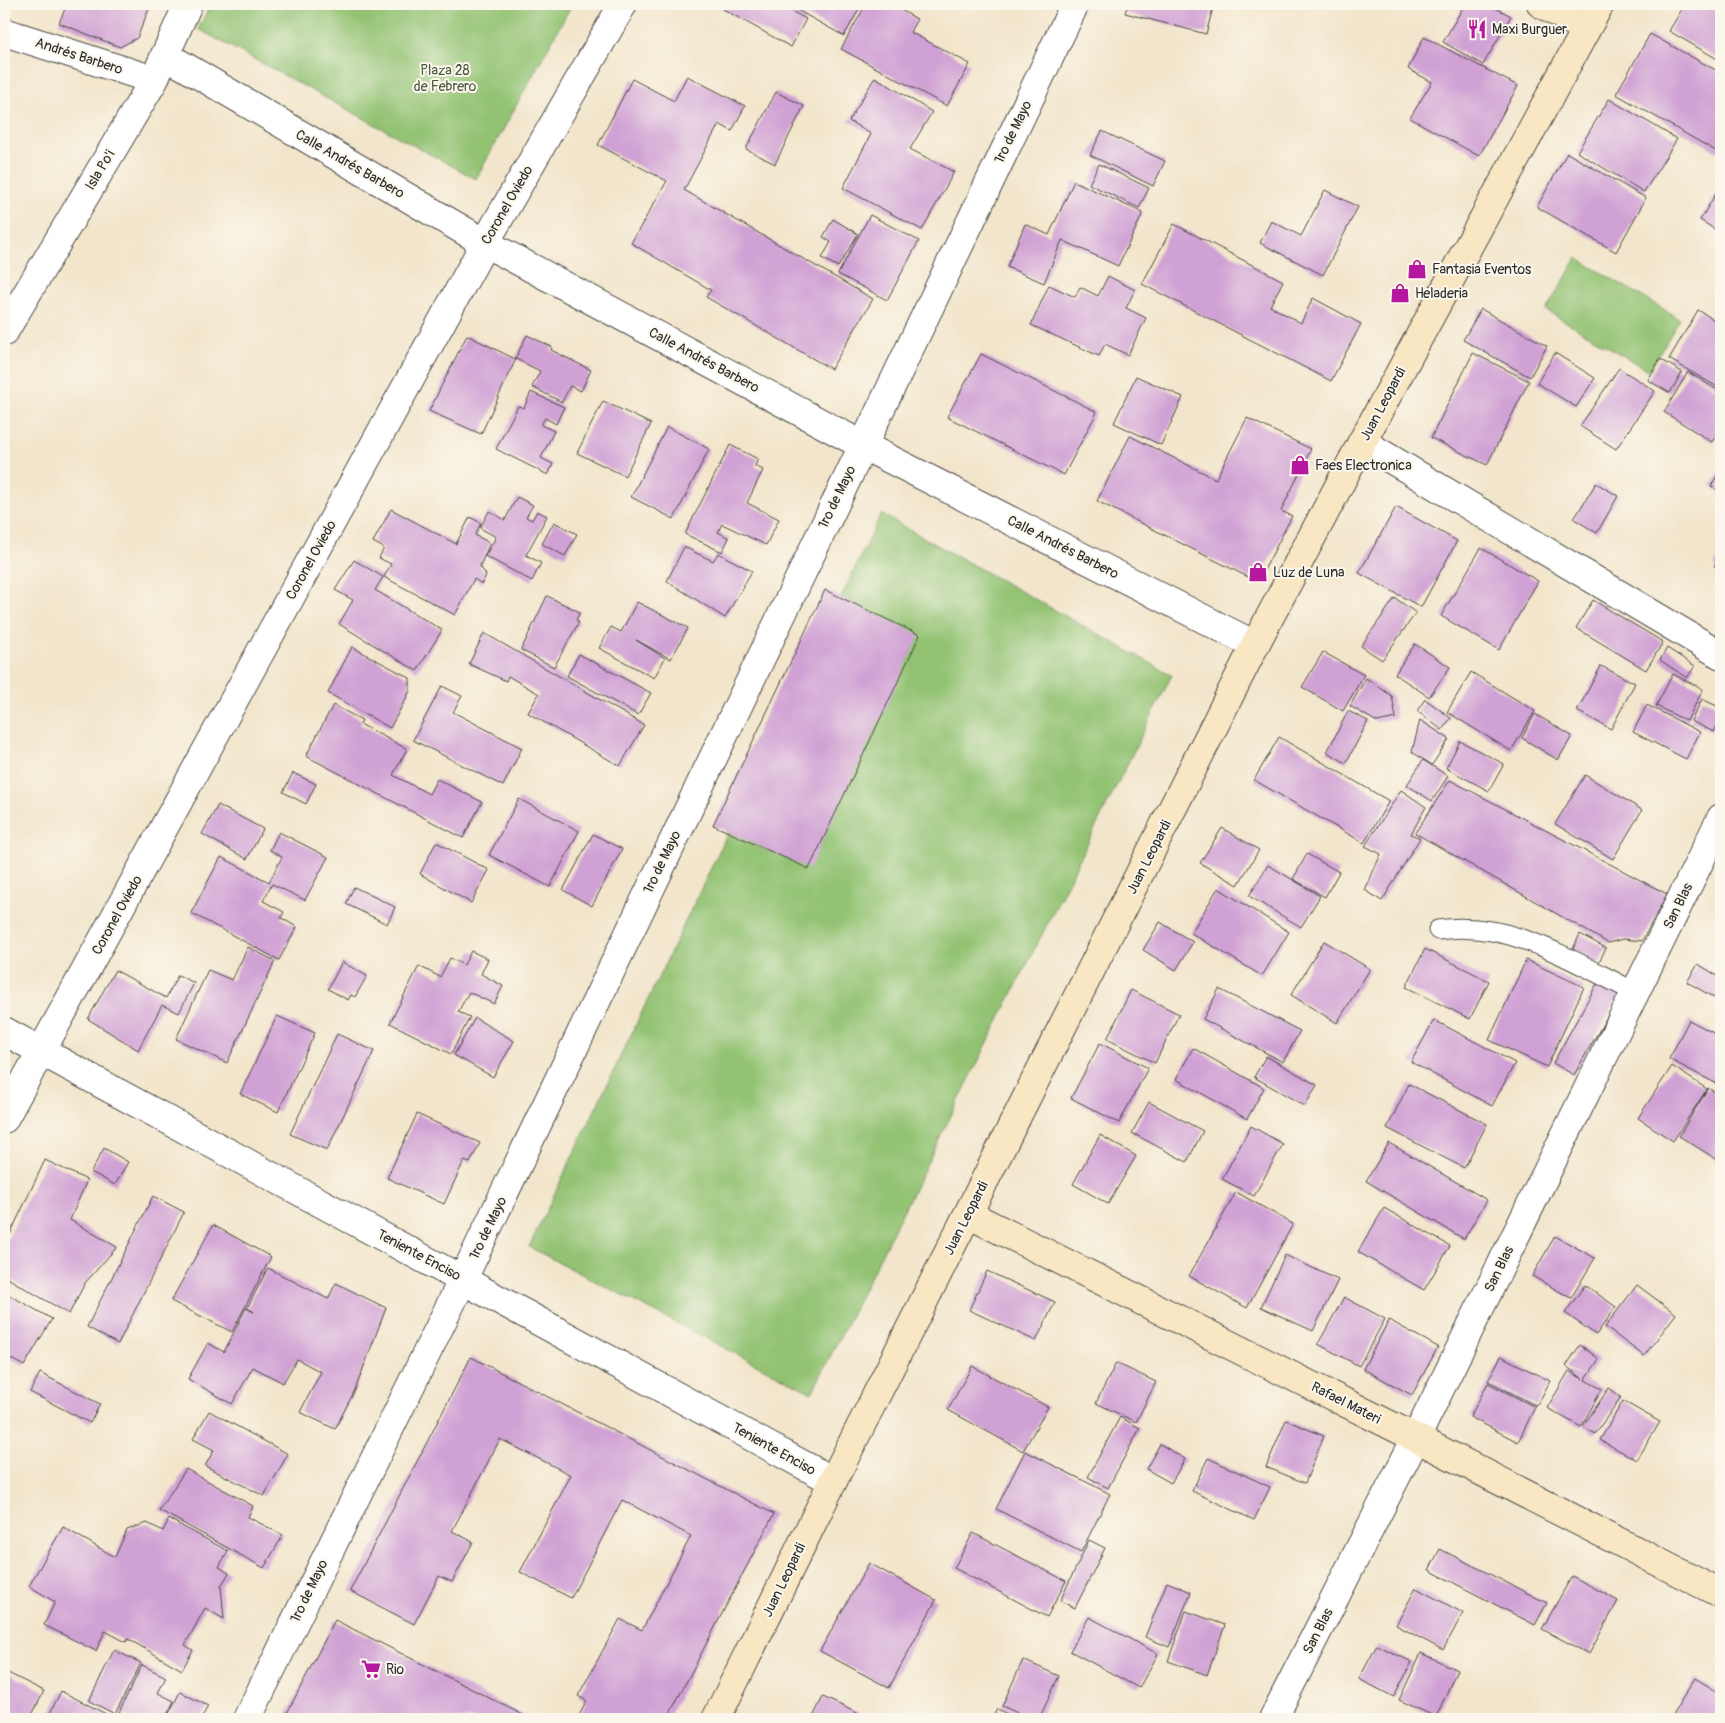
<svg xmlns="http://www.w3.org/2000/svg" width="1725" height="1723" font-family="Pangolin,sans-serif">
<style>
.green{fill:#92c272;stroke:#5e764e}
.building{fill:#d0a1d4}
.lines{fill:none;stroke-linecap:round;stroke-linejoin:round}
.service-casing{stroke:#494743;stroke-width:21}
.minor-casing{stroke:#494743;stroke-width:30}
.tertiary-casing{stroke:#494743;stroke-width:30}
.secondary-casing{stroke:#494743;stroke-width:30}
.service{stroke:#fff;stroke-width:19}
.minor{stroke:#fff;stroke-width:28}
.tertiary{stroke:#fff;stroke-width:28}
.secondary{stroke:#f9e7c3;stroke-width:28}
.labels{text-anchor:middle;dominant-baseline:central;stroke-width:4;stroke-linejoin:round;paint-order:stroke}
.poi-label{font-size:14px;fill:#2b2b2b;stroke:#fbf7ec;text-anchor:start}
.street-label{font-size:14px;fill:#2b2b2b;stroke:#fbf7ec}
.park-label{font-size:14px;fill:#4a5840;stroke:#fbf7ec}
</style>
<rect width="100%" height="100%" fill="#fbf7ec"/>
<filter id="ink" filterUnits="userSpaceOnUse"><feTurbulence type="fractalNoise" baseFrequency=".02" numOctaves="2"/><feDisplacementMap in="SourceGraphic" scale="10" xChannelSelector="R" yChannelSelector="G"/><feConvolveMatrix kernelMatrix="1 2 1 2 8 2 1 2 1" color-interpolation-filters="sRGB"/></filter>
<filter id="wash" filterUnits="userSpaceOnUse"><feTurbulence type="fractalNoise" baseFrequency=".0096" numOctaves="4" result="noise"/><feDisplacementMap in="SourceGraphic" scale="20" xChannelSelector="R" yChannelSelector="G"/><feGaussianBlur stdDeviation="1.12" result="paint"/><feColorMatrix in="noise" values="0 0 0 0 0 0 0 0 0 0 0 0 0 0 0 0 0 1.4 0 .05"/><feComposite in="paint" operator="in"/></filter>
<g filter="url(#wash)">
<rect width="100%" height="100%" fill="#f2e5cb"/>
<!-- green -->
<path class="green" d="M 211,4 L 572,4 L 476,179 L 198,29 Z
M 1577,258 L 1680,319 L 1649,371 L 1546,310 Z
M 881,514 L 1172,675 L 812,1393 L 529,1247 Z"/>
<g id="blocks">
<!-- building -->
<path class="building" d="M 67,4 L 151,4 L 137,38 L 120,47 L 59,23 Z
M 724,4 L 789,4 L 786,8 L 806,19 L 791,47 L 721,8 Z
M 791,4 L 862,4 L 844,36 L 790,6 Z
M 866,4 L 890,4 L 917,19 L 910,32 L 970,64 L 947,106 L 841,49 Z
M 1128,4 L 1214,4 L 1206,34 L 1125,13 Z
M 1465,4 L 1488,4 L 1511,16 L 1483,65 L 1443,42 Z
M 1685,4 L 1721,4 L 1721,61 L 1669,31 Z
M 1650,34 L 1721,73 L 1721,154 L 1616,94 Z
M 1424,37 L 1518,86 L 1479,156 L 1410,118 L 1432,82 L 1408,69 Z
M 687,76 L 745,106 L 732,131 L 719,124 L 684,190 L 873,299 L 831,369 L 706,297 L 711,290 L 631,243 L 667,181 L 598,145 L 632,79 L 674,101 Z
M 875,77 L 932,112 L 910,149 L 954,172 L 922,230 L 843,188 L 871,134 L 849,121 Z
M 776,92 L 804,106 L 775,164 L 746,149 Z
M 1609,99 L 1677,139 L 1644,192 L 1577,152 Z
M 1102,131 L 1165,161 L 1153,186 L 1090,155 Z
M 1567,153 L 1646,198 L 1616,252 L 1537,207 Z
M 1099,164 L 1149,188 L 1139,208 L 1089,184 Z
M 1074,181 L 1143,213 L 1118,266 L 1062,240 L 1044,283 L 1007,267 L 1025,224 L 1049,235 Z
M 1721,185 L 1721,233 L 1700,220 Z
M 1325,190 L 1358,207 L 1323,275 L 1260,243 L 1271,221 L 1301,236 Z
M 870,215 L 919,241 L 887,300 L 838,274 Z
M 833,219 L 858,234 L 838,267 L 822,258 L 831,242 L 823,237 Z
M 1174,224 L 1283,281 L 1270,306 L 1301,323 L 1313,298 L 1361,324 L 1331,381 L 1142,284 Z
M 1108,276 L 1135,290 L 1126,308 L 1146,318 L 1128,355 L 1105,344 L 1099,356 L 1031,325 L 1049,285 L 1075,297 L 1080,287 L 1098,296 Z
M 1481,309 L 1547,346 L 1530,377 L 1463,340 Z
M 1698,310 L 1721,324 L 1721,389 L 1669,359 Z
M 467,335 L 515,359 L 527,335 L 552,347 L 551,350 L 591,370 L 581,391 L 570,386 L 562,402 L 532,387 L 540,371 L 516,359 L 481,434 L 429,411 Z
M 1473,353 L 1529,381 L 1487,465 L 1431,438 Z
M 1555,353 L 1595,378 L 1576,407 L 1537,383 Z
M 981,354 L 1097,412 L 1064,475 L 947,417 Z
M 1660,359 L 1682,372 L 1670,393 L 1648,380 Z
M 1619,368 L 1655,391 L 1616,449 L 1580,426 Z
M 1688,372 L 1721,392 L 1721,427 L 1712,442 L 1664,412 Z
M 1136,376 L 1183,397 L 1161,445 L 1114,423 Z
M 531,392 L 564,407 L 556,424 L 545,418 L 541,425 L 554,431 L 541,458 L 553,464 L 548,475 L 496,449 L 518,406 L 524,408 Z
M 603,401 L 651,424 L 625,476 L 577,453 Z
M 1247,418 L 1311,449 L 1281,511 L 1292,516 L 1258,582 L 1097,501 L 1130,436 L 1216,479 Z
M 667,427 L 709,449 L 674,519 L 631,497 Z
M 730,445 L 758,459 L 755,466 L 763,470 L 747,503 L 779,519 L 766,545 L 722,524 L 718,532 L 729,538 L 722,552 L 685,534 Z
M 1721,469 L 1721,493 L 1711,486 Z
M 1596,483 L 1618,496 L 1597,533 L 1574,519 Z
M 517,497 L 533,505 L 526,517 L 532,520 L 537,511 L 547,516 L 526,555 L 541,563 L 532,581 L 485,556 L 496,537 L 480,528 L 489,511 L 505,520 Z
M 1396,507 L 1457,541 L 1421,607 L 1359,573 Z
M 391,509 L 456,544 L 470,517 L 481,523 L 475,535 L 490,543 L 480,566 L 486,575 L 482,584 L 474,579 L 455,615 L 384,577 L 391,564 L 379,558 L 384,548 L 373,542 Z
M 554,522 L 577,534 L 565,556 L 542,544 Z
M 684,547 L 713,561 L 718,553 L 752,571 L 725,618 L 667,581 Z
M 1481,548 L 1538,581 L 1499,650 L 1441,616 Z
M 1721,552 L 1721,569 L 1714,566 Z
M 354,560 L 383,577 L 375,590 L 442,630 L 417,671 L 339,624 L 353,600 L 335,590 Z
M 825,590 L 920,635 L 809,869 L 713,825 Z
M 547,596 L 580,612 L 576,620 L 579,622 L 554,667 L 521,650 Z
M 1395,598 L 1416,613 L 1382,660 L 1361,646 Z
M 1593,600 L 1663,642 L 1646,670 L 1576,628 Z
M 637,602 L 688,628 L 671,659 L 636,640 L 665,658 L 654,678 L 599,648 L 611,627 L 621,632 Z
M 484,633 L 644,725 L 620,766 L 528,713 L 539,694 L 508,676 L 506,681 L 469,664 Z
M 1415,644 L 1450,667 L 1429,697 L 1395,674 Z
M 352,647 L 410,678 L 410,691 L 390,728 L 328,693 Z
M 1667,648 L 1695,666 L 1687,678 L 1660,660 Z
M 1323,652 L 1364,675 L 1343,711 L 1302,687 Z
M 579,654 L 651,693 L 638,715 L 567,676 Z
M 1601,666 L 1635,683 L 1611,729 L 1577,711 Z
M 1471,672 L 1535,711 L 1511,751 L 1447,712 Z
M 1673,674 L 1703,689 L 1687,721 L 1656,706 Z
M 1366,678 L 1392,696 L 1396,718 L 1377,722 L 1350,706 Z
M 442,686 L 462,696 L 453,712 L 522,748 L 503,786 L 413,740 Z
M 1425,699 L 1451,718 L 1442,730 L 1417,711 Z
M 1702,699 L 1721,708 L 1721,718 L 1714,732 L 1691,721 Z
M 333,705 L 362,720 L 360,724 L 407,749 L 393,775 L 429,794 L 437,779 L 482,802 L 463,838 L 306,756 Z
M 1647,705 L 1700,732 L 1686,759 L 1633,732 Z
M 1348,711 L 1368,721 L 1346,763 L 1327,752 Z
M 1535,714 L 1572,736 L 1558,760 L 1522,738 Z
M 1420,720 L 1449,739 L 1432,765 L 1412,752 Z
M 1279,737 L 1389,801 L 1364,843 L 1254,780 Z
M 1460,741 L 1504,764 L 1489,791 L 1446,768 Z
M 1423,760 L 1448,776 L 1432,801 L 1407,785 Z
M 293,773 L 316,784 L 306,804 L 283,792 Z
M 1585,775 L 1642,810 L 1613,859 L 1555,824 Z
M 1450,780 L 1667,894 L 1642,941 L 1623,939 L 1608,943 L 1415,833 Z
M 1401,790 L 1426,807 L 1411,834 L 1420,838 L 1382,901 L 1365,890 L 1381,854 L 1365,846 Z
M 519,799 L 579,831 L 550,887 L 489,855 Z
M 218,805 L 263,829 L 247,859 L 202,834 Z
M 1222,828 L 1259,850 L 1238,885 L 1200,863 Z
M 279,832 L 328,857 L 305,900 L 272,884 L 263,901 L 284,912 L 281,918 L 297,927 L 279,960 L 191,913 L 221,857 L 269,882 L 282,857 L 270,850 Z
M 593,834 L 622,849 L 592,906 L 563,890 Z
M 436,842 L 489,870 L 471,903 L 420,874 Z
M 1307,854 L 1339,872 L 1325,897 L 1293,879 Z
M 1268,865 L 1320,896 L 1301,927 L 1249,896 Z
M 354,887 L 395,907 L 387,924 L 346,904 Z
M 1218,888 L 1289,932 L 1262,976 L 1191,933 Z
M 1160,922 L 1193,942 L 1176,970 L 1143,950 Z
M 1580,934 L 1606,948 L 1598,964 L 1571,953 Z
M 1324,941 L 1370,969 L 1337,1023 L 1291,995 Z
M 248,947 L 275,961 L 227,1063 L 176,1039 L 208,970 L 232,980 Z
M 1425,949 L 1489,981 L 1470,1019 L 1406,987 Z
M 471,951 L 488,959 L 481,974 L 503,986 L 494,1004 L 469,992 L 458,1012 L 470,1017 L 451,1054 L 390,1023 L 419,966 L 440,977 L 450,958 L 464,965 Z
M 1526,960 L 1584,987 L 1547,1067 L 1489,1040 Z
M 342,962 L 367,976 L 355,997 L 351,995 L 348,1000 L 328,989 Z
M 1698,964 L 1721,978 L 1720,1001 L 1687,982 Z
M 115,970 L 166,998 L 178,975 L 194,983 L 179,1013 L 162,1005 L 138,1050 L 88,1019 Z
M 1599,980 L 1621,992 L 1574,1075 L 1553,1063 Z
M 1219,989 L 1300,1031 L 1283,1062 L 1203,1019 Z
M 1131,990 L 1179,1014 L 1155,1063 L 1107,1039 Z
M 277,1016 L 315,1033 L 278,1112 L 240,1094 Z
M 475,1018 L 514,1041 L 493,1077 L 454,1055 Z
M 1434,1020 L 1515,1063 L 1492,1106 L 1411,1062 Z
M 1689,1020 L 1721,1037 L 1721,1086 L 1669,1059 Z
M 337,1034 L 374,1051 L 327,1150 L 290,1134 Z
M 1100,1043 L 1148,1068 L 1119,1123 L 1071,1098 Z
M 1193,1048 L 1264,1088 L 1247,1119 L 1176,1079 Z
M 1266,1056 L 1317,1085 L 1305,1106 L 1254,1077 Z
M 1672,1066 L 1707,1089 L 1673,1141 L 1638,1118 Z
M 1409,1084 L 1487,1124 L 1464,1168 L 1387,1128 Z
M 1708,1088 L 1721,1096 L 1721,1162 L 1679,1136 Z
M 1149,1102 L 1203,1131 L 1187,1162 L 1132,1133 Z
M 417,1114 L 480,1143 L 470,1163 L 464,1161 L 444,1204 L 387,1178 Z
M 1251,1126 L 1283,1144 L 1254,1196 L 1222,1179 Z
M 1100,1135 L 1136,1156 L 1108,1204 L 1073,1184 Z
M 1389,1143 L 1487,1200 L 1464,1239 L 1366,1181 Z
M 104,1148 L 128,1162 L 115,1185 L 91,1172 Z
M 45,1160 L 87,1180 L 70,1220 L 117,1247 L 85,1283 L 69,1314 L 4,1276 L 4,1247 Z
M 1236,1192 L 1293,1224 L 1247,1308 L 1189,1276 Z
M 153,1196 L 184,1212 L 118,1344 L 87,1327 Z
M 1384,1208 L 1450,1246 L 1424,1290 L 1358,1252 Z
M 213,1225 L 271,1257 L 232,1332 L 171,1301 Z
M 1555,1236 L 1595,1258 L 1571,1298 L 1532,1276 Z
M 1285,1255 L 1338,1280 L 1313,1331 L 1261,1307 Z
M 268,1268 L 328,1299 L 336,1283 L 386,1308 L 355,1390 L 335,1429 L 300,1412 L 321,1372 L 297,1359 L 283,1383 L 253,1367 L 232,1404 L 188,1379 L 208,1343 L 224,1352 L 246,1308 L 254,1312 L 247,1308 Z
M 987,1271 L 1055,1302 L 1036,1341 L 969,1310 Z
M 1585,1285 L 1616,1307 L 1596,1335 L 1565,1313 Z
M 1637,1285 L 1676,1314 L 1644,1356 L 1605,1327 Z
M 4,1292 L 52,1319 L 24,1366 L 4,1355 Z
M 1344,1297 L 1385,1319 L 1359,1366 L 1318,1344 Z
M 1389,1320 L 1438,1347 L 1412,1395 L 1363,1369 Z
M 1580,1345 L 1599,1359 L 1585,1380 L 1602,1389 L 1581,1427 L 1547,1408 L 1569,1371 L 1583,1379 L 1566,1366 Z
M 1501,1356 L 1550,1381 L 1537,1406 L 1488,1381 Z
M 471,1357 L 774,1514 L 667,1719 L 577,1719 L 587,1701 L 578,1696 L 620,1619 L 642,1630 L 691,1536 L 622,1500 L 571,1598 L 520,1572 L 571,1475 L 500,1439 L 452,1531 L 473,1542 L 452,1582 L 439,1576 L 414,1624 L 350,1591 Z
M 1116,1363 L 1156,1382 L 1136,1422 L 1096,1403 Z
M 972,1366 L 1048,1407 L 1023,1451 L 948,1410 Z
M 40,1373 L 100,1404 L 90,1423 L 30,1392 Z
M 1488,1383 L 1535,1407 L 1518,1442 L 1470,1417 Z
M 1609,1388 L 1621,1397 L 1595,1434 L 1583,1426 Z
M 1623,1401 L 1660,1422 L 1637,1460 L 1600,1440 Z
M 209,1411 L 288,1454 L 264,1496 L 205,1466 L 214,1450 L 193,1439 Z
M 1120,1417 L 1140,1428 L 1108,1488 L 1088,1477 Z
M 1286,1420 L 1324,1436 L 1305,1483 L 1266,1467 Z
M 1160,1444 L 1185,1459 L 1171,1483 L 1146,1469 Z
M 1025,1451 L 1110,1494 L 1081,1552 L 996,1509 Z
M 1208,1458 L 1270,1487 L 1254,1520 L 1192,1491 Z
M 186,1469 L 253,1506 L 248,1517 L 283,1535 L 264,1568 L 159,1510 Z
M 169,1519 L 228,1551 L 219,1567 L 229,1573 L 221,1586 L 224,1619 L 205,1608 L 185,1645 L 193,1650 L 182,1670 L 128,1639 L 126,1642 L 105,1631 L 96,1651 L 44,1625 L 55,1602 L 29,1586 L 63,1527 L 115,1557 L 127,1530 L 147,1523 L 163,1531 Z
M 973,1533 L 1066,1581 L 1047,1617 L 954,1568 Z
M 1089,1540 L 1105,1548 L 1075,1608 L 1060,1601 Z
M 1440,1549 L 1547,1603 L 1535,1625 L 1429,1570 Z
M 869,1563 L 936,1600 L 889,1688 L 820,1651 Z
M 1572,1576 L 1618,1601 L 1589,1654 L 1542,1629 Z
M 1167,1582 L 1191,1592 L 1169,1647 L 1145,1637 Z
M 1416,1588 L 1463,1613 L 1443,1650 L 1396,1625 Z
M 1186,1611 L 1225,1625 L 1207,1675 L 1168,1661 Z
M 1089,1617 L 1158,1654 L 1139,1688 L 1070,1651 Z
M 335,1620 L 531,1719 L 284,1719 Z
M 1377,1645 L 1412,1662 L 1394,1697 L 1359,1679 Z
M 114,1650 L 141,1663 L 115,1714 L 89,1701 Z
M 1421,1653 L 1457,1670 L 1436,1717 L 1399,1700 Z
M 1023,1660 L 1059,1676 L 1039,1719 L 1031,1719 L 1002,1706 Z
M 142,1665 L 166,1677 L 158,1693 L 174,1701 L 165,1719 L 133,1719 L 119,1712 Z
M 4,1671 L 44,1691 L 30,1719 L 4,1719 Z
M 1695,1678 L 1721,1694 L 1721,1719 L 1670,1719 Z
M 61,1691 L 112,1717 L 111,1719 L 47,1719 Z
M 180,1692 L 208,1706 L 201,1719 L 166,1719 Z
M 823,1697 L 870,1719 L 812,1719 Z
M 997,1709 L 1017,1719 L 992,1719 Z
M 117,1714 L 128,1719 L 114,1719 Z"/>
</g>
</g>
<g filter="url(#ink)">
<use href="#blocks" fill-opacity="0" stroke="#494743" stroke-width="1"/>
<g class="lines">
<defs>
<path id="service" d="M 1438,930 C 1510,919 1573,962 1635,992"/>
<path id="minor" d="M 4,32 L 154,80
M 165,55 L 485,243 L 862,445 L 1255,645
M 1362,442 L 1721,655
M 4,1119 L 485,243 L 623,4
M 247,1719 L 463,1279 L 1075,4
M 1273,1719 L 1416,1438 L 1721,818"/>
<path id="tertiary" d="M 4,332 L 154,80 L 188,4
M 4,1031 L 833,1481"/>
<path id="secondary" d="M 1541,4 L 1586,29
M 968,1214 L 1416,1438 L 1721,1594
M 716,1719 L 833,1481 L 1255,645 L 1362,442 L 1600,4"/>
</defs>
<!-- service casing -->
<use href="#service" class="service-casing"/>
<!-- minor casing -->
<use href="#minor" class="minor-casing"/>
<!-- tertiary casing -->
<use href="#tertiary" class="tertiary-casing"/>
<!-- secondary casing -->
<use href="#secondary" class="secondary-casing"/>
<!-- service -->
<use href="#service" class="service"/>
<!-- minor -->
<use href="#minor" class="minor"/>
<!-- tertiary -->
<use href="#tertiary" class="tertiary"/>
<!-- secondary -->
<use href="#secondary" class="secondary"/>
</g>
</g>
<!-- icons -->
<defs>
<symbol id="restaurant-bare" viewBox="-9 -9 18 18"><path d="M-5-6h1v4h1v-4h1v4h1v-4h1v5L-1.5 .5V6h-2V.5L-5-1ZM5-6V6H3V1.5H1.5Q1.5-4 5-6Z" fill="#b5179e" stroke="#fbf7ec" stroke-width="2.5" paint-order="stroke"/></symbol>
<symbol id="shop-bare" viewBox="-9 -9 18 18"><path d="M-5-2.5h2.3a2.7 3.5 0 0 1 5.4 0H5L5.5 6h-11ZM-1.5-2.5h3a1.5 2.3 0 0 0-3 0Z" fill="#b5179e" stroke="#fbf7ec" stroke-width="2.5" paint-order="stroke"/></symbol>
<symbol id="supermarket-bare" viewBox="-9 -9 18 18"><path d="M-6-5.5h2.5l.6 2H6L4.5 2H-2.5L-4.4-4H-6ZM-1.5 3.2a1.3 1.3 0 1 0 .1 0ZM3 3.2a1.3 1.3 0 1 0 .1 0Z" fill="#b5179e" stroke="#fbf7ec" stroke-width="2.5" paint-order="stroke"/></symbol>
</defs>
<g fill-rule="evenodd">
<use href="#restaurant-bare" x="1463" y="15" width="28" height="28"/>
<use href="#shop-bare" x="1403" y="255" width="28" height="28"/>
<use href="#shop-bare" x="1386" y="279" width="28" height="28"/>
<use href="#shop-bare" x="1286" y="451" width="28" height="28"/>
<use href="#shop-bare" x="1244" y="558" width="28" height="28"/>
<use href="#supermarket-bare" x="357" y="1655" width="28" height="28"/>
</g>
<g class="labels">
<!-- poi labels -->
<g class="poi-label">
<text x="1492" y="29">Maxi Burguer</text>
<text x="1432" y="269">Fantasia Eventos</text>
<text x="1415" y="293">Heladeria</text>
<text x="1315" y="465">Faes Electronica</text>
<text x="1273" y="572">Luz de Luna</text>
<text x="386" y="1669">Rio</text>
</g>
<!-- street labels -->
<g class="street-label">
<text transform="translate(79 56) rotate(18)">Andrés Barbero</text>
<text transform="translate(1013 132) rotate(-64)">1ro de Mayo</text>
<text transform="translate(350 164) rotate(30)">Calle Andrés Barbero</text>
<text transform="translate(100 170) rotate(-59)">Isla Po'i</text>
<text transform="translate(507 205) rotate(-60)">Coronel Oviedo</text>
<text transform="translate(704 360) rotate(28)">Calle Andrés Barbero</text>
<text transform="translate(1383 404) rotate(-62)">Juan Leopardi</text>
<text transform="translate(837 497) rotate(-64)">1ro de Mayo</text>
<text transform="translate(1063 547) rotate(27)">Calle Andrés Barbero</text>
<text transform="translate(311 560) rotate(-61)">Coronel Oviedo</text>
<text transform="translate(1149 857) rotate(-63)">Juan Leopardi</text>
<text transform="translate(662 862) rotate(-64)">1ro de Mayo</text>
<text transform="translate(1678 906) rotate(-64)">San Blas</text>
<text transform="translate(117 915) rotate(-61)">Coronel Oviedo</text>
<text transform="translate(966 1218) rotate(-63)">Juan Leopardi</text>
<text transform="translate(488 1228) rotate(-64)">1ro de Mayo</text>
<text transform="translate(419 1255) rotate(28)">Teniente Enciso</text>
<text transform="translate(1499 1269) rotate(-64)">San Blas</text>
<text transform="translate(1346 1403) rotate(27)">Rafael Materi</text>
<text transform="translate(774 1449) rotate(29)">Teniente Enciso</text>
<text transform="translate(784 1580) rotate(-64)">Juan Leopardi</text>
<text transform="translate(309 1591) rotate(-64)">1ro de Mayo</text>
<text transform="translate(1318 1631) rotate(-63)">San Blas</text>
</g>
<!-- park labels -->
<g class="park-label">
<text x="445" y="70">Plaza 28<tspan x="445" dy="16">de Febrero</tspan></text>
</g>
</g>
<!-- margin -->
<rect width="1725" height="1723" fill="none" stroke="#fbf7ec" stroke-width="20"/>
</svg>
